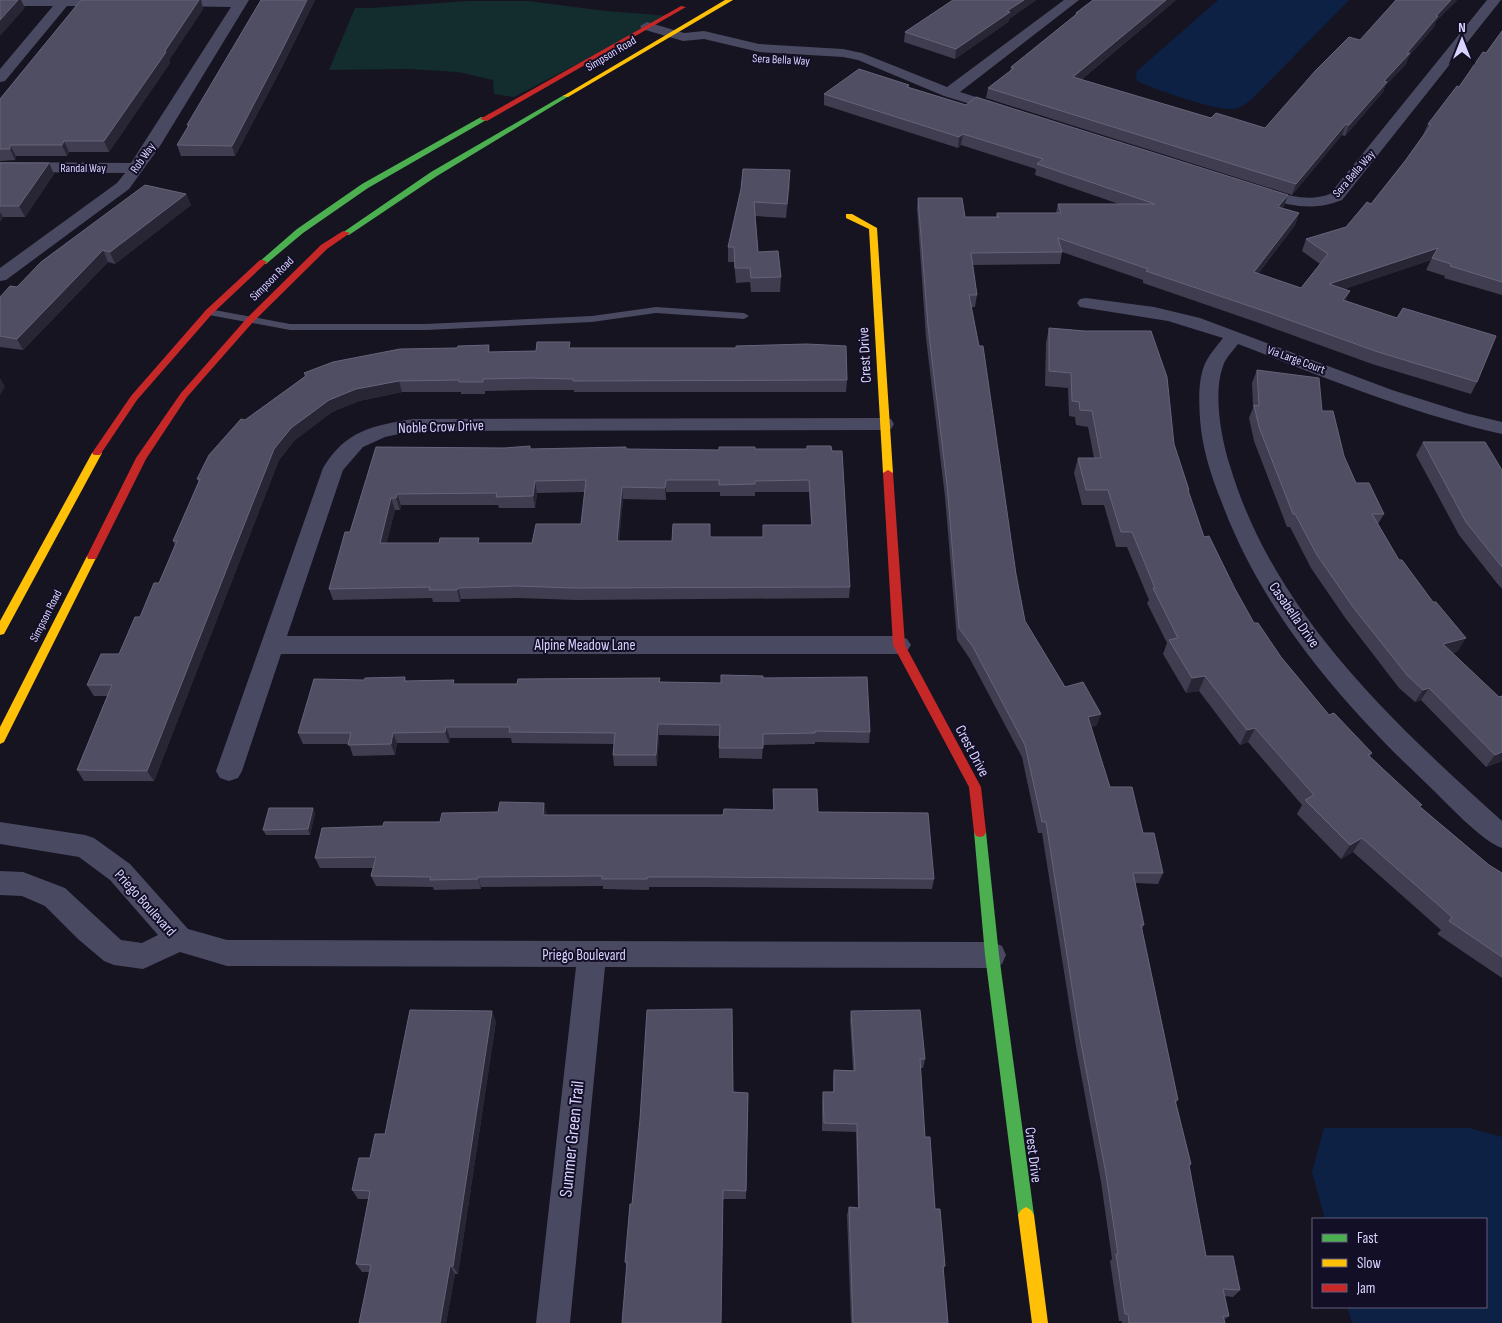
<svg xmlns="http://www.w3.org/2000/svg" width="1502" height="1323" font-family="'Sofia Sans Condensed',sans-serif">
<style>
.green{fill:#132c2d}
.water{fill:#0d2144}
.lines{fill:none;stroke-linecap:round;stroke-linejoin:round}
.lane{fill:#4a4962;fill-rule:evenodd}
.street{fill:#4a4962;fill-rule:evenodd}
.fast{fill:#4caf50;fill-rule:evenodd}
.slow{fill:#ffc107;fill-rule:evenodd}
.jam{fill:#c62828;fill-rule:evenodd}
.wall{fill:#403d50;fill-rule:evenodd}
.shaded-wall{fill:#282635}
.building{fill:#504e63;stroke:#66637b;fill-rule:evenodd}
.labels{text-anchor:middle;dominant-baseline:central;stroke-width:4;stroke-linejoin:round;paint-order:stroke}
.far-street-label{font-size:12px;fill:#d9d4ff;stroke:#130f26}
.street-label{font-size:15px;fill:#d9d4ff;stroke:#130f26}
.near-street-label{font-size:18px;fill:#d9d4ff;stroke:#130f26}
</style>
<rect width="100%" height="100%" fill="#161421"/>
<!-- green -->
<path class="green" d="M 467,1 L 528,1 L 606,11 L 670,16 L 514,97 L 494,94 L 493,80 L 458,72 L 408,69 L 329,70 L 355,8 L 371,8 Z"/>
<!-- water -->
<path class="water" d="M 1218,0 L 1349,0 L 1252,99 C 1246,104 1239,109 1231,109 C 1210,109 1157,90 1137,81 L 1136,72 Z
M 1324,1128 L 1469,1128 L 1502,1137 L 1502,1323 L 1352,1323 L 1347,1307 L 1486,1307 L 1486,1219 L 1325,1219 L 1312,1172 Z"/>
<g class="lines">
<!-- lane -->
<path class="lane" d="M 656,307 L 744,313 L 749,316 L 744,319 L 656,313 L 592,322 L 426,330 L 290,330 L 209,315 L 204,312 L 209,309 L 290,324 L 426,324 L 592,316 Z"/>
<!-- street -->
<path class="street" d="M 0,0 L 116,0 L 118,2 L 111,6 L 67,6 L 5,81 L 0,82 L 0,69 L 53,6 L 0,6 Z
M 164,0 L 249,0 L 160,146 L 129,189 L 6,280 L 0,281 L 0,268 L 117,183 L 125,173 L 0,172 L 0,162 L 131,163 L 231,7 L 169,6 L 164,5 L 162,2 Z
M 1064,0 L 1079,0 L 960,92 L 1008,107 L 1010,110 L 1008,113 L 1003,114 L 944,96 L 858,60 L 843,57 L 759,52 L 704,39 L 683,41 L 642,29 L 640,26 L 647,22 L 684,33 L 704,31 L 759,44 L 843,49 L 862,53 L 947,87 Z
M 1487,0 L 1501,0 L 1342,200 C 1310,213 1282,204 1250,194 L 1248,191 L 1250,188 C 1259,185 1266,189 1274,191 C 1293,197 1311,201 1330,194 Z
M 1086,298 L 1154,307 L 1200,318 L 1392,390 L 1465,413 L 1502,422 L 1502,434 C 1410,413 1326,378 1238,344 C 1233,351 1226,357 1223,366 C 1213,393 1221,438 1230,466 C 1274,613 1391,721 1502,821 L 1502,848 C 1480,840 1446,802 1428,785 C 1343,705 1263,613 1222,503 C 1211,476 1202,448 1200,419 C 1199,402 1198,382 1204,366 C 1208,356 1216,347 1223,338 L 1168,321 L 1080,307 L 1077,303 L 1080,299 Z
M 884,418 L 891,419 L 894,424 L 891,429 L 884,430 L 413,431 L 385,437 L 363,447 L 343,470 L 287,636 L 899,636 L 907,639 L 911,645 L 907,651 L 899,654 L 281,654 L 242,771 L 238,778 L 229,781 L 220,778 L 216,771 L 323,468 C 346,430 372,426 413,419 Z
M 0,822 L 85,835 L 94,838 L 130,864 L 188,929 L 227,940 L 992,942 L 1002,946 L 1006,955 L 1002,964 L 992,968 L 605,967 L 570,1323 L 536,1323 L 576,967 L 227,966 L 180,952 L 143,969 L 114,965 L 104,961 L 78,939 L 45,906 L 22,896 L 0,895 L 0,871 L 23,872 L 65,888 L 121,940 L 142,943 L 158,935 L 110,880 L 79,857 L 0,844 Z"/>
<!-- fast -->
<path class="fast" d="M 564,95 L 569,96 L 437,176 L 349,235 L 342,233 L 431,172 Z
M 481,117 L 488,119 L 368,188 L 303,233 L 266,264 L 263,264 L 259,262 L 297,229 L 362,184 Z
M 980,827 L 984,828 L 986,832 L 999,955 L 1034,1215 L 1031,1220 L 1026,1223 L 1021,1220 L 1018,1215 L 985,955 L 974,832 L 976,828 Z"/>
<!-- slow -->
<path class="slow" d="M 725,0 L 733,0 L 568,97 L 563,96 Z
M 846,214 L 852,214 L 877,228 L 893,473 L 888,476 L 883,473 L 869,229 L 846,218 Z
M 97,450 L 102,453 L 4,634 L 0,635 L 0,621 L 92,453 Z
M 92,552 L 97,556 L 4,742 L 0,744 L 0,727 L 87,556 Z
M 1026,1207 L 1031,1210 L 1034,1215 L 1048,1323 L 1032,1323 L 1018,1215 L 1021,1210 Z"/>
<!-- jam -->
<path class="jam" d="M 681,6 L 686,7 L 487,121 L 480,119 Z
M 343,231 L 350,233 L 327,249 L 253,322 L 187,397 L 146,459 L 96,559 L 88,559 L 87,556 L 136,458 L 181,393 L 247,318 L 321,245 Z
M 260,260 L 263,260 L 267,262 L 212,314 L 137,400 L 100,455 L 94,455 L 92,453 L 131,396 L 206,310 Z
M 888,470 L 893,473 L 905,645 L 981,787 L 986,832 L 984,836 L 980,837 L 976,836 L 974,832 L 969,787 L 893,645 L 883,473 Z"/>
</g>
<!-- wall -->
<path class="wall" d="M 81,0 L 201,0 L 203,9 L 169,60 L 170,63 L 161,76 L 109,152 L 69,152 L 67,156 L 16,156 L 15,160 L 0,161 L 0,99 Z
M 261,0 L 315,0 L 283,65 L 235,156 L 181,156 L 177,145 L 188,127 L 187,125 Z
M 953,0 L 1036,0 L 1009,19 L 1008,22 L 955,59 L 904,42 L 905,32 Z
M 1093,0 L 1176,0 L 1081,80 L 1211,118 L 1265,128 L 1360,40 L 1396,0 L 1457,0 L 1436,21 L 1434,27 L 1409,56 L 1406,64 L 1385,86 L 1383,92 L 1345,136 L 1342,135 L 1292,195 L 986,98 L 988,88 L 1010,71 L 1011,67 L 1075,15 L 1076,13 Z
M 1502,31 L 1502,295 L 1444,278 L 1445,276 L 1426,270 L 1431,260 L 1344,289 L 1346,301 L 1477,382 L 1471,394 L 1372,364 L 1262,324 L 1143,283 L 1143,280 L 1062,252 L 1060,264 L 973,265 L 977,295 L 975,307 L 971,307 L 1016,574 L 1025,621 L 1065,687 L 1097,725 L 1091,727 L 1110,787 L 1143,833 L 1163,873 L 1158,884 L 1135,883 L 1144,925 L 1142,929 L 1178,1100 L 1176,1103 L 1191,1164 L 1189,1167 L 1206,1256 L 1240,1290 L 1233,1297 L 1225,1296 L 1229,1316 L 1224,1320 L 1225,1323 L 1122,1323 L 1122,1321 L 1119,1321 L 1110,1261 L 1112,1259 L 1101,1182 L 1076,1047 L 1042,833 L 1038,833 L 1022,757 L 970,659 L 957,640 L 945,497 L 926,338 L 917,209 L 918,198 L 965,217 L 997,217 L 1056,213 L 1058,204 L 1119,204 L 1035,175 L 1036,169 L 961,145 L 958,148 L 824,105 L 824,94 L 909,85 L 909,87 L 966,105 L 1288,195 L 1284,206 L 1282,208 L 1299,213 L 1295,225 L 1258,274 L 1301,288 L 1320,264 L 1302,251 L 1306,239 L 1346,227 L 1371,204 L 1405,161 L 1423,135 L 1428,124 L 1459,87 L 1486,53 Z
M 0,163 L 49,163 L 54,174 L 25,217 L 3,217 L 0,222 Z
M 790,184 L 786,218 L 755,216 L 758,252 L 781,277 L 780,292 L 751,292 L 750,282 L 736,283 L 734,262 L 728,262 L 728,247 L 741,189 Z
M 186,194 L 191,205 L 115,264 L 108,262 L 23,350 L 0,347 L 0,297 L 17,287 Z
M 1049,328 L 1174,444 L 1189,490 L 1188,492 L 1204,537 L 1254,623 L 1281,657 L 1329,715 L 1372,753 L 1370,756 L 1420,807 L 1489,865 L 1502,873 L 1502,978 L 1437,934 L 1441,930 L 1353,852 L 1341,859 L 1297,814 L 1302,805 L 1248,742 L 1240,745 L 1199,691 L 1186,693 L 1163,654 L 1167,643 L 1147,603 L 1149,600 L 1127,547 L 1116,547 L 1104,505 L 1082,505 L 1074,473 L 1078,458 L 1094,458 L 1088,427 L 1076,425 L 1075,417 L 1069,416 L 1068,388 L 1045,386 L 1046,343 Z
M 489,345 L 490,352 L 536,351 L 571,348 L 847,380 L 846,392 L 574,392 L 574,390 L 533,390 L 485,391 L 485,394 L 461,394 L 461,392 L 402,392 L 359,401 L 332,412 L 295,440 L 279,460 L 154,781 L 84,781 L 77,770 L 107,696 L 94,696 L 87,685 L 119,654 L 159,583 L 175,545 L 173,541 L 199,482 L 197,479 L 245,420 L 305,376 L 304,373 L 457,348 Z
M 1257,370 L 1322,411 L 1356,483 L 1384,514 L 1378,524 L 1399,560 L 1458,651 L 1452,653 L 1499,697 L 1502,696 L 1502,761 L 1486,767 L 1421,700 L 1415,702 L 1399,688 L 1346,619 L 1311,568 L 1290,527 L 1287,527 L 1254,441 L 1249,418 L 1253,408 L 1252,383 Z
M 1423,442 L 1502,470 L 1502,589 L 1496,582 L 1459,535 L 1416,455 Z
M 376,447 L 531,449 L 626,447 L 626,449 L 719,450 L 807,449 L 850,587 L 849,598 L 576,600 L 518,598 L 461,599 L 460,602 L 433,602 L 432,598 L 333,600 L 329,589 L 350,532 ZM 585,492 L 581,524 L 532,543 L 386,543 L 395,510 L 400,510 L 401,505 L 498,505 L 499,508 L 535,508 L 537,493 ZM 666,492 L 720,492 L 720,496 L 755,496 L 755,492 L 809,492 L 811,525 L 763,537 L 711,537 L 672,541 L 619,541 L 623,499 L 666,500 Z
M 405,677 L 406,681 L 455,684 L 517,684 L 660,678 L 660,682 L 721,683 L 763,678 L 870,732 L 869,743 L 815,742 L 815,744 L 763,745 L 762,759 L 719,758 L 719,736 L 659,735 L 657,766 L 614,766 L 613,755 L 614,744 L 512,743 L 511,738 L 450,738 L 449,743 L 397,743 L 395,755 L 353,756 L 349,744 L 303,744 L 298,733 Z
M 773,789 L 818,812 L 934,879 L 932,889 L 706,887 L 649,887 L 649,890 L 603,889 L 603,886 L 481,887 L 481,889 L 434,890 L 433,887 L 376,886 L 371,876 L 373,868 L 320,868 L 315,858 L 383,826 L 547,813 L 546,815 L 723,815 L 773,810 Z
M 315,813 L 310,835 L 266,835 L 263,830 Z
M 851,1011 L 925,1059 L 923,1068 L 920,1068 L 925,1137 L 935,1209 L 945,1266 L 943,1270 L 948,1323 L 851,1323 L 847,1215 L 849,1207 L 858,1208 L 856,1132 L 822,1131 L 822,1101 L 823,1092 L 833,1092 L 833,1079 L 834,1070 L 853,1070 L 850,1020 Z
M 496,1021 L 458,1274 L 455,1274 L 446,1323 L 359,1323 L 369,1272 L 362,1272 L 356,1264 L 369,1199 L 358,1199 L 352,1190 L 370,1158 Z
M 733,1092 L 748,1093 L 746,1199 L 724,1199 L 627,1267 L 625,1262 L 632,1204 Z"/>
<!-- shaded-wall -->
<path class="shaded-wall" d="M 18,0 L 21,0 L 25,8 L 0,36 L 0,20 Z
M 199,0 L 201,0 L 203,9 L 169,60 L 170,63 L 161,76 L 109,152 L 104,141 Z
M 307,0 L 315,0 L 283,65 L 235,156 L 232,146 Z
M 1024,0 L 1036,0 L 1009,19 L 1008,22 L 955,59 L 956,49 L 1007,11 Z
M 1166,0 L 1176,0 L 1071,88 L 1073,77 Z
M 1451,0 L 1457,0 L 1436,21 L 1434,27 L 1409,56 L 1406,64 L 1385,86 L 1383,92 L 1345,136 L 1349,125 L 1436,16 Z
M 1346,124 L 1342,135 L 1292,195 L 1296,184 Z
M 963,134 L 961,145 L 958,148 L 959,137 Z
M 64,141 L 69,152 L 67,156 L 62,145 Z
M 10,145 L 16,156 L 15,160 L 10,149 Z
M 49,163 L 54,174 L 25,217 L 19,206 Z
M 790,170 L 790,184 L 786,218 L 787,204 Z
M 186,194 L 191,205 L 115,264 L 110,252 Z
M 1288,195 L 1284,206 L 1274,218 L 1278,207 Z
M 0,212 L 3,217 L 0,222 Z
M 1299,213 L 1295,225 L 1250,284 L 1254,272 Z
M 1438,248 L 1431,260 L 1324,296 L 1329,284 Z
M 103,250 L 108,262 L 23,350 L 17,339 Z
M 1350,291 L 1345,303 L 1343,300 Z
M 0,378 L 5,387 L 0,395 Z
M 399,381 L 402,392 L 359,401 L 332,412 L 295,440 L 279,460 L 154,781 L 147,771 L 274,449 L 291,428 L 329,400 L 356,389 Z
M 666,480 L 666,500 L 665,488 Z
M 535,481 L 537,493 L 535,508 L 533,496 Z
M 622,487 L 623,499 L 618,553 L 617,541 Z
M 397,494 L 401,505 L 400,510 L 396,498 Z
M 391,498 L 395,510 L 384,555 L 380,543 Z
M 458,588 L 461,599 L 460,602 L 457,590 Z
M 1466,638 L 1458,651 L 1434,656 L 1443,644 Z
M 1205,676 L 1199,691 L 1186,693 L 1192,678 Z
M 1429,688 L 1421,700 L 1415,702 L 1423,690 Z
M 1101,714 L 1097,725 L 1084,728 L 1088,717 Z
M 658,724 L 659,735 L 657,766 L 656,755 Z
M 446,727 L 450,738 L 449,743 L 445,732 Z
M 1255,728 L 1248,742 L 1240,745 L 1247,730 Z
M 393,733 L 397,743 L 395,755 L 391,744 Z
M 1502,752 L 1502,761 L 1486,767 L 1495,755 Z
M 544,803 L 547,813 L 545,825 L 543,815 Z
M 313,808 L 315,813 L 310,835 L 308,829 Z
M 1362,838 L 1353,852 L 1341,859 L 1350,845 Z
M 478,877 L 481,887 L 481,889 L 478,879 Z
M 492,1011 L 496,1021 L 458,1274 L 453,1266 Z
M 450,1266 L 455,1274 L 446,1323 L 440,1323 Z"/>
<!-- building -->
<path class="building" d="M 0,0 L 18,0 L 0,20 Z
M 81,0 L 199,0 L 165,51 L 166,52 L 157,65 L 104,141 L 64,141 L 62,145 L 10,145 L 10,149 L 0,149 L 0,99 Z
M 261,0 L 307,0 L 280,54 L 232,146 L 177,145 L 189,125 L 187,125 Z
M 953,0 L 1024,0 L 1007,11 L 1010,12 L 956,49 L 905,32 Z
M 1093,0 L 1166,0 L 1073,77 L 1211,118 L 1216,113 L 1265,128 L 1316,70 L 1349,37 L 1360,40 L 1396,0 L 1451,0 L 1436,16 L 1438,16 L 1407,53 L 1410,53 L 1384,81 L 1387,82 L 1349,125 L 1346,124 L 1296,184 L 988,88 L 1014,68 L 1011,67 L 1078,13 L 1076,13 Z
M 1502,31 L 1502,282 L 1450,266 L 1451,264 L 1432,258 L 1438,248 L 1329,284 L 1350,291 L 1343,300 L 1397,318 L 1403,308 L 1496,336 L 1477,382 L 1378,352 L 1267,312 L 1146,271 L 1148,269 L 1058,238 L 1062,252 L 971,253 L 977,295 L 969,295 L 979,346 L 983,346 L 1016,574 L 1025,621 L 1065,687 L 1083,682 L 1101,714 L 1088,717 L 1110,787 L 1132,787 L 1143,833 L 1154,833 L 1163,873 L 1133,873 L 1144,925 L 1141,925 L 1178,1100 L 1175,1100 L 1191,1164 L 1189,1165 L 1206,1256 L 1233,1256 L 1240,1290 L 1223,1289 L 1229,1316 L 1223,1316 L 1225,1323 L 1129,1323 L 1128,1314 L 1125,1314 L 1116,1254 L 1118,1254 L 1106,1174 L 1080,1038 L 1046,822 L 1042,822 L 1025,745 L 973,647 L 959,628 L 947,485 L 928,326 L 918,198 L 962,198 L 965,217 L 999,217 L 997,217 L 997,213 L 1061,213 L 1058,204 L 1155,204 L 1037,164 L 1043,159 L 963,134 L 959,137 L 824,94 L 859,69 L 909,85 L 907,87 L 966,105 L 976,97 L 1288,195 L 1278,207 L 1299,213 L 1254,272 L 1301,288 L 1328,254 L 1306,239 L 1346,227 L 1367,202 L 1371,204 L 1405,161 L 1431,125 L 1428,124 L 1457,86 L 1459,87 L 1483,52 L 1486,53 Z
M 0,163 L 49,163 L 19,206 L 0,206 Z
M 743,169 L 790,170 L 787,204 L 754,202 L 758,252 L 778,251 L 781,277 L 751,278 L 750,268 L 735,268 L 734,247 L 728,247 L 741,189 Z
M 145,185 L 186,194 L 110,252 L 103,250 L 17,339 L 0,336 L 0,297 L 10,286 L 17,287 L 41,262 Z
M 1049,328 L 1085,331 L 1151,331 L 1167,377 L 1174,444 L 1189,490 L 1188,490 L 1204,537 L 1209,536 L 1235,589 L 1254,623 L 1258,623 L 1281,657 L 1329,715 L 1334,713 L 1372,753 L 1368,755 L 1422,805 L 1419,806 L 1489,865 L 1502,873 L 1502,957 L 1449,921 L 1452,917 L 1362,838 L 1350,845 L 1305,800 L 1314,795 L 1255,728 L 1247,730 L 1205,676 L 1192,678 L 1169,640 L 1178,638 L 1153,588 L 1155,588 L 1132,532 L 1121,532 L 1108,490 L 1086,490 L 1078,458 L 1101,458 L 1092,411 L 1080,410 L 1079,402 L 1072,401 L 1071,373 L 1049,371 Z
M 537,342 L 570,342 L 569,348 L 736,348 L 736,346 L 807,344 L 846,346 L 847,380 L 573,381 L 573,379 L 532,378 L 483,379 L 483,382 L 459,382 L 459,380 L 399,381 L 356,389 L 329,400 L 291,428 L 274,449 L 147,771 L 77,770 L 112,685 L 87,685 L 101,654 L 119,654 L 135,617 L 140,617 L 154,583 L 159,583 L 177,541 L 173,541 L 200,479 L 197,479 L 209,455 L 241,419 L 245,420 L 306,376 L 304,373 L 333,362 L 400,349 L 457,348 L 458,346 L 489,345 L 488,352 L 536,351 Z
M 1257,370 L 1319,378 L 1322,411 L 1333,411 L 1344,456 L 1356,483 L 1369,483 L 1384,514 L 1372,514 L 1399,560 L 1402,560 L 1433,602 L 1436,602 L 1466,638 L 1443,644 L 1499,697 L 1502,696 L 1502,752 L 1495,755 L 1429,688 L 1423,690 L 1407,675 L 1353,607 L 1317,555 L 1295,514 L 1293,514 L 1259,427 L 1254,405 L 1259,406 Z
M 1423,442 L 1485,442 L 1502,470 L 1502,567 L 1466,522 Z
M 530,446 L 530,449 L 626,447 L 626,449 L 719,450 L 719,447 L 755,447 L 755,449 L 807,449 L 807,446 L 831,446 L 832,451 L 842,451 L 850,587 L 574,588 L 516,586 L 458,588 L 457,590 L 429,590 L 430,587 L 329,589 L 345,532 L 350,532 L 376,447 L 504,448 ZM 586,480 L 581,524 L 536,524 L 532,543 L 478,543 L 479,538 L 440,538 L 439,543 L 380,543 L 391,498 L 396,498 L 397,494 L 497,493 L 496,497 L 533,496 L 535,481 ZM 666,480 L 719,480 L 719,485 L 755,484 L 755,481 L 809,480 L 812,525 L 763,525 L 763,537 L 710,537 L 710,524 L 673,524 L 672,541 L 617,541 L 622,487 L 665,488 Z
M 721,675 L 763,676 L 763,678 L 867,677 L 870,732 L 815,731 L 815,733 L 763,734 L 763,748 L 719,748 L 720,725 L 658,724 L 656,755 L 613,755 L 615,733 L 509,732 L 510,727 L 446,727 L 445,732 L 393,733 L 391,744 L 348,745 L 351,733 L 298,733 L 314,679 L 364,680 L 365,678 L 405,677 L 404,681 L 454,680 L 453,684 L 517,684 L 518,679 L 660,678 L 659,682 L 721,683 Z
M 773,789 L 817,789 L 818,812 L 928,813 L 934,879 L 706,877 L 648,877 L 647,879 L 602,879 L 602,876 L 478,877 L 478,879 L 430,880 L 431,877 L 371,876 L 376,857 L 315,858 L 322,828 L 383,826 L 384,822 L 440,822 L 442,813 L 498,812 L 500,802 L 544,803 L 543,815 L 723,815 L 724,809 L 774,810 Z
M 269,808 L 313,808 L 308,829 L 263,830 Z
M 732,1009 L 733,1092 L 748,1093 L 746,1191 L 723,1190 L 721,1323 L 622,1323 L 627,1262 L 625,1262 L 630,1204 L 632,1204 L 640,1119 L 647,1010 Z
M 410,1010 L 492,1011 L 453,1266 L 450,1266 L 440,1323 L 359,1323 L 371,1265 L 356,1264 L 370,1191 L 352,1190 L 359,1158 L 370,1158 L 375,1134 L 385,1134 Z
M 920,1010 L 925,1059 L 920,1059 L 925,1137 L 930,1137 L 935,1209 L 940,1209 L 945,1266 L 943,1266 L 948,1323 L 853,1323 L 849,1207 L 859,1208 L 857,1124 L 824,1123 L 823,1092 L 834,1092 L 834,1070 L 855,1071 L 851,1011 Z"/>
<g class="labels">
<!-- far-street labels -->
<g class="far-street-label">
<text transform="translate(611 54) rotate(-31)">Simpson Road</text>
<text transform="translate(781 60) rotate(3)">Sera Bella Way</text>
<text transform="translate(143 158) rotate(-55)">Rob Way</text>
<text x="83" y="168">Randal Way</text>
<text transform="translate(1354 174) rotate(-49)">Sera Bella Way</text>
<text transform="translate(272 279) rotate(-45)">Simpson Road</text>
<text transform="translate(1296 360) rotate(20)">Via Large Court</text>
<text transform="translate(46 616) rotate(-63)">Simpson Road</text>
</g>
<!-- street labels -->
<g class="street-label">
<text transform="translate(865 355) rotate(-93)">Crest Drive</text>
<text transform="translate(441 427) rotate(-2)">Noble Crow Drive</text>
<text transform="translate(1294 615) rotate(55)">Casabella Drive</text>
<text x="585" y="645">Alpine Meadow Lane</text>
<text transform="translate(972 751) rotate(62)">Crest Drive</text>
<text transform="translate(145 903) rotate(48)">Priego Boulevard</text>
<text x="584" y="955">Priego Boulevard</text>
<text transform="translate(1033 1155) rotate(83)">Crest Drive</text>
</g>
<!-- near-street labels -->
<g class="near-street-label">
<text transform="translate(572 1139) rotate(-84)">Summer Green Trail</text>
</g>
</g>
<!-- legend -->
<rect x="1312" y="1218" width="175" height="90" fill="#130f26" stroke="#625e7d"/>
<rect x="1322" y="1234" width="25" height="8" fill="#4caf50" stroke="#625e7d"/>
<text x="1357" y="1243" font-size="15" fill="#d9d4ff">Fast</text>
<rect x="1322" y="1259" width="25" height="8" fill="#ffc107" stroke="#625e7d"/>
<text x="1357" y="1268" font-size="15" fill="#d9d4ff">Slow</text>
<rect x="1322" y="1284" width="25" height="8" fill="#c62828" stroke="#625e7d"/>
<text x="1357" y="1293" font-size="15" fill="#d9d4ff">Jam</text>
<!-- north arrow -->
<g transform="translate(1462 40)" stroke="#130f26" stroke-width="4" paint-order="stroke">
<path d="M0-4L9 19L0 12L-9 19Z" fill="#d9d4ff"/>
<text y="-8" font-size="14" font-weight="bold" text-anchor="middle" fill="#d9d4ff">N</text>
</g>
</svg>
